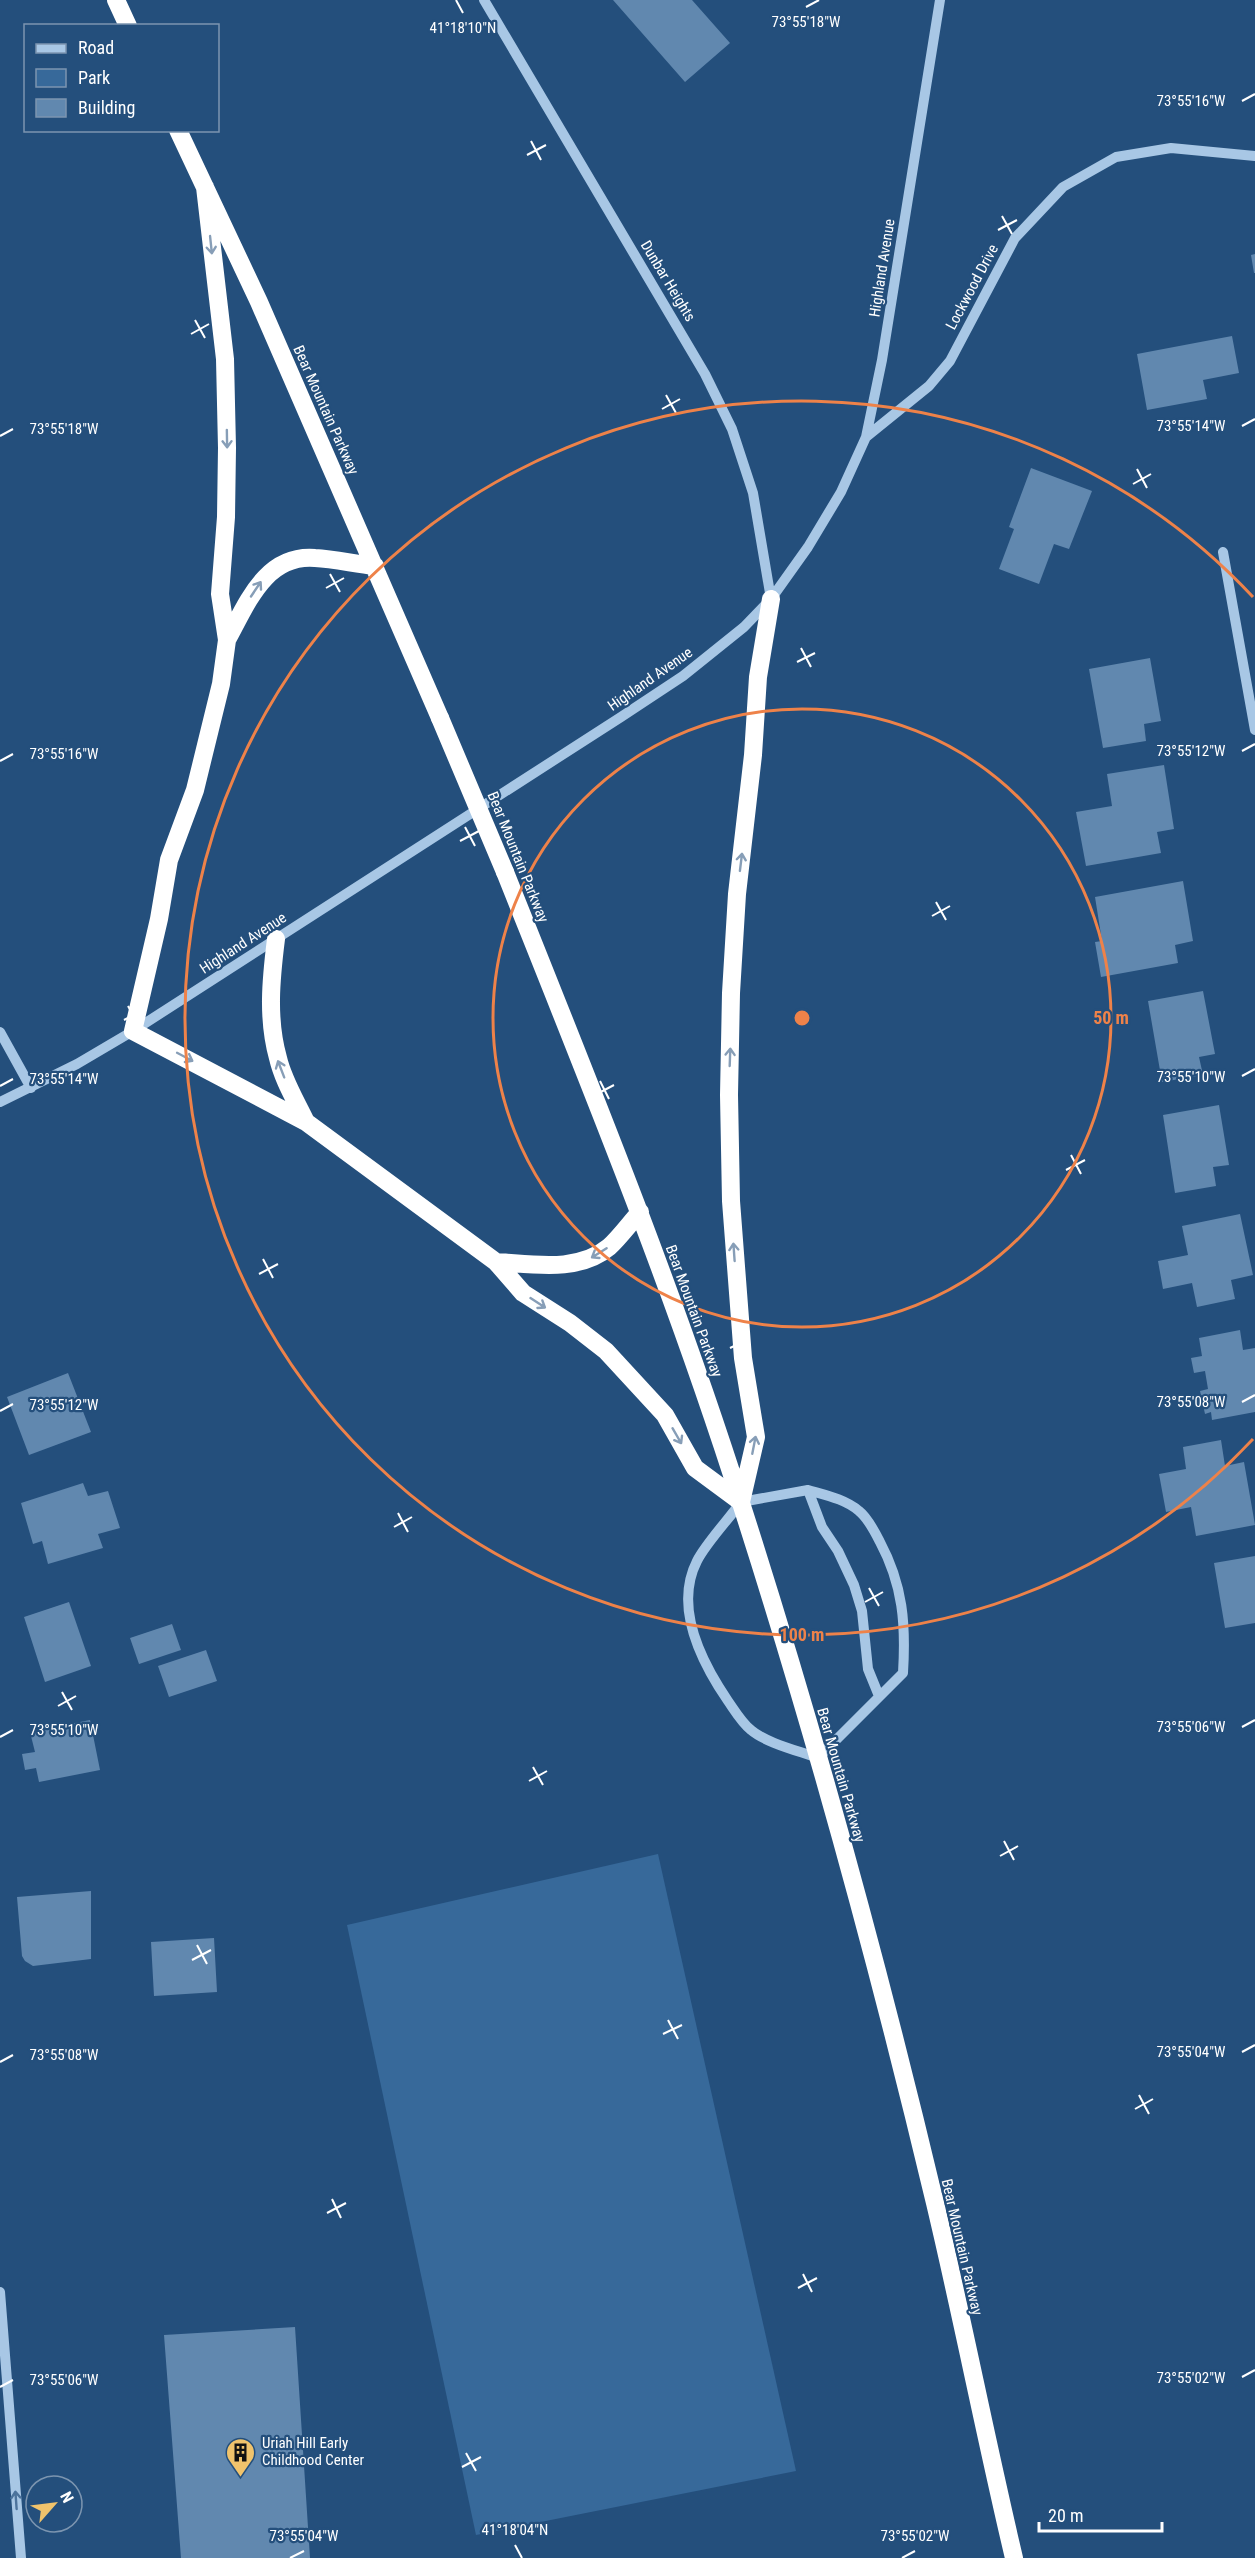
<svg xmlns="http://www.w3.org/2000/svg" width="1255" height="2558" font-family="'Roboto Condensed',sans-serif">
<style>
.green{fill:#37699a}
.building{fill:#6188af}
.lines{fill:none;stroke-linecap:round;stroke-linejoin:round}
.minor{stroke:#a8c7e5;stroke-width:10}
.highway{stroke:#fff;stroke-width:18}
.highway-bridge{stroke:#fff;stroke-width:18}
.oneway{stroke:#879eb7}
.oneway2{stroke:#4c739c}
.ticks{fill:none;stroke:#fff;stroke-width:2}
.ring{fill:none;stroke:#ee8249;stroke-width:3}
.labels{text-anchor:middle;dominant-baseline:central;stroke-width:4.5;stroke-linejoin:round;paint-order:stroke}
.street-label{font-size:15px;fill:#fff;stroke:#244f7c}
.poi-label{font-size:15px;fill:#fff;stroke:#244f7c;text-anchor:start}
.ticks-label{font-size:15px;text-anchor:middle;fill:#fff;stroke:#244f7c;stroke-width:4.5;stroke-linejoin:round;paint-order:stroke}
.centre{fill:#ee8249;stroke:#244f7c;stroke-width:3}
.ring-label{font-size:18px;text-anchor:middle;font-weight:bold;fill:#ee8249;stroke:#244f7c;stroke-width:4.5;stroke-linejoin:round;paint-order:stroke}
</style>
<rect width="100%" height="100%" fill="#244f7c"/>
<!-- green -->
<path class="green" d="M 658,1854 L 796,2471 L 476,2535 L 347,1925 Z"/>
<!-- building -->
<path class="building" d="M 613,0 L 692,0 L 730,43 L 685,82 Z
M 1255,254 L 1255,273 L 1254,273 L 1251,255 Z
M 1232,336 L 1239,373 L 1203,380 L 1207,399 L 1147,410 L 1137,354 Z
M 1031,468 L 1092,491 L 1069,549 L 1054,544 L 1039,584 L 999,569 L 1014,529 L 1009,527 Z
M 1150,658 L 1161,721 L 1144,724 L 1146,741 L 1103,748 L 1089,669 Z
M 1164,765 L 1174,829 L 1157,832 L 1161,853 L 1086,866 L 1076,812 L 1112,806 L 1107,774 Z
M 1183,881 L 1193,941 L 1175,945 L 1178,963 L 1101,977 L 1095,942 L 1102,941 L 1095,897 Z
M 1203,991 L 1215,1054 L 1199,1057 L 1203,1075 L 1162,1082 L 1148,1001 Z
M 1219,1105 L 1229,1165 L 1213,1167 L 1216,1186 L 1175,1193 L 1163,1115 Z
M 1240,1214 L 1253,1275 L 1231,1280 L 1235,1299 L 1197,1307 L 1192,1283 L 1163,1289 L 1158,1261 L 1188,1255 L 1182,1226 Z
M 1240,1330 L 1243,1350 L 1255,1348 L 1255,1412 L 1212,1420 L 1211,1412 L 1205,1414 L 1200,1391 L 1208,1389 L 1205,1371 L 1194,1373 L 1191,1358 L 1202,1356 L 1199,1338 Z
M 68,1373 L 91,1432 L 29,1455 L 7,1397 Z
M 1221,1440 L 1225,1466 L 1244,1462 L 1255,1525 L 1196,1536 L 1191,1507 L 1166,1512 L 1159,1474 L 1186,1469 L 1183,1447 Z
M 83,1483 L 88,1496 L 108,1491 L 120,1528 L 98,1534 L 103,1548 L 48,1564 L 42,1541 L 33,1544 L 21,1503 Z
M 1255,1556 L 1255,1623 L 1225,1628 L 1214,1563 Z
M 69,1602 L 91,1666 L 45,1682 L 24,1617 Z
M 172,1624 L 181,1650 L 139,1664 L 130,1638 Z
M 206,1650 L 217,1681 L 169,1697 L 158,1666 Z
M 90,1720 L 100,1770 L 39,1782 L 36,1768 L 25,1770 L 22,1754 L 35,1752 L 30,1732 Z
M 91,1891 L 91,1959 L 33,1966 L 25,1961 L 22,1956 L 17,1897 Z
M 214,1938 L 217,1992 L 154,1996 L 151,1942 Z
M 295,2327 L 310,2558 L 181,2558 L 164,2335 Z"/>
<g class="lines">
<!-- minor -->
<path class="minor" d="M 484,0 L 705,374 L 732,429 L 753,493 L 771,599
M 866,437 L 929,386 L 950,361 L 1015,238 L 1063,187 L 1116,157 L 1171,148 L 1255,156
M 1223,552 L 1255,730
M 0,1032 L 31,1088
M 0,1102 L 77,1064 L 133,1031 L 621,717 L 683,676 L 744,627 L 771,599 L 808,547 L 841,492 L 866,437 L 882,360 L 940,0
M 808,1490 C 825,1495 845,1499 859,1511 C 868,1518 875,1532 880,1542 C 903,1585 906,1624 903,1673 L 818,1758 C 799,1751 766,1743 751,1730 C 742,1723 735,1711 728,1701 C 702,1663 673,1608 697,1561 C 706,1543 729,1519 741,1502 Z
M 808,1490 L 822,1527 L 838,1551 L 854,1585 L 862,1611 L 868,1669 L 879,1696
M 0,2292 L 21,2558"/>
<!-- highway -->
<path class="highway" d="M 116,0 L 128,26
M 178,130 L 259,302 L 440,718
M 205,187 L 225,359 L 227,448 L 226,517 L 220,594 L 227,640 L 221,684 L 195,790 L 169,860 L 159,919 L 133,1031 L 306,1122 L 496,1262 L 523,1293 L 570,1323 L 606,1351 L 665,1415 L 695,1468 L 741,1502
M 227,640 C 247,604 265,554 315,558 C 335,559 355,564 375,566
M 505,872 C 588,1080 673,1288 741,1503 C 815,1733 879,1968 935,2203 C 963,2321 986,2440 1014,2558
M 276,939 C 271,979 267,1019 278,1058 C 283,1080 296,1101 306,1122
M 496,1262 C 533,1264 578,1273 609,1247 C 620,1237 630,1223 640,1212
M 741,1502 L 756,1437 L 743,1358 L 731,1201 L 729,1095 L 731,993 L 737,894 L 753,755 L 758,677 L 771,599"/>
<!-- highway-bridge -->
<path class="highway-bridge" d="M 440,718 L 505,872"/>
</g>
<!-- one-way arrows -->
<defs><path id="oneway-shaft" d="M-6 0H5M1.5-3L5.5 0L1.5 3" fill="none" stroke-width="1.6" stroke-linecap="round" stroke-linejoin="round" transform="scale(1.5)"/></defs>
<g class="oneway">
<use href="#oneway-shaft" transform="translate(211 245) rotate(84)"/>
<use href="#oneway-shaft" transform="translate(227 439) rotate(89)"/>
<use href="#oneway-shaft" transform="translate(256 589) rotate(-56)"/>
<use href="#oneway-shaft" transform="translate(741 862) rotate(-83)"/>
<use href="#oneway-shaft" transform="translate(185 1057) rotate(28)"/>
<use href="#oneway-shaft" transform="translate(730 1057) rotate(-88)"/>
<use href="#oneway-shaft" transform="translate(281 1069) rotate(-111)"/>
<use href="#oneway-shaft" transform="translate(734 1252) rotate(-94)"/>
<use href="#oneway-shaft" transform="translate(599 1253) rotate(148)"/>
<use href="#oneway-shaft" transform="translate(538 1303) rotate(33)"/>
<use href="#oneway-shaft" transform="translate(677 1436) rotate(60)"/>
<use href="#oneway-shaft" transform="translate(754 1445) rotate(-79)"/>
</g>
<use class="oneway2" href="#oneway-shaft" transform="translate(16 2500) rotate(-94)"/>
<!-- ticks -->
<path class="ticks" d="M 456,0 L 463,13M 806,7 L 819,0M 1242,101 L 1255,94M 531,141 L 541,160M 527,155 L 546,145M 1002,216 L 1012,234M 998,230 L 1017,220M 195,320 L 205,338M 191,334 L 209,324M 666,395 L 676,413M 662,409 L 680,399M 1242,426 L 1255,419M 0,436 L 13,429M 1137,469 L 1147,488M 1133,484 L 1151,474M 330,574 L 340,592M 326,588 L 344,578M 801,648 L 811,667M 797,662 L 815,653M 1242,751 L 1255,744M 0,761 L 13,754M 465,827 L 475,846M 460,841 L 479,831M 936,902 L 946,920M 932,916 L 950,906M 128,1006 L 138,1024M 124,1020 L 143,1010M 1242,1076 L 1255,1069M 600,1081 L 609,1099M 0,1086 L 13,1079M 595,1095 L 614,1085M 1071,1155 L 1081,1174M 1066,1170 L 1085,1160M 263,1259 L 273,1278M 259,1274 L 278,1264M 734,1334 L 744,1353M 730,1348 L 749,1339M 1242,1402 L 1255,1395M 0,1411 L 13,1404M 398,1513 L 408,1532M 394,1527 L 412,1517M 869,1588 L 879,1606M 865,1602 L 883,1592M 62,1692 L 72,1710M 58,1706 L 76,1696M 1242,1727 L 1255,1720M 0,1737 L 13,1730M 533,1767 L 543,1785M 529,1781 L 547,1771M 1004,1841 L 1014,1860M 1000,1856 L 1018,1846M 197,1945 L 207,1964M 192,1960 L 211,1950M 668,2020 L 678,2039M 663,2034 L 682,2025M 1242,2052 L 1255,2045M 0,2062 L 13,2055M 1139,2095 L 1149,2114M 1135,2109 L 1153,2099M 332,2199 L 341,2218M 327,2213 L 346,2203M 803,2274 L 812,2292M 798,2288 L 817,2278M 1242,2377 L 1255,2370M 0,2387 L 13,2380M 466,2453 L 476,2471M 462,2467 L 481,2457M 515,2545 L 522,2558M 290,2558 L 304,2551M 902,2558 L 915,2551"/>
<!-- distance rings -->
<g class="ring">
<circle cx="802" cy="1018" r="309"/>
<path d="M1253 1439A617 617 0 1 1 1253 597"/>
</g>
<!-- icons -->
<defs>
<symbol id="building-pin" viewBox="-11 -11 22 30"><path d="M0 17L-7.5 6A9.5 9.5 0 1 1 7.5 6Z" fill="#f0c36c" stroke="#244f7c"/><path d="M-4-6H4V6H1V3H-1V6H-4ZM-2.5-4.3h1.7v1.8h-1.7ZM.8-4.3h1.7v1.8H.8ZM-2.5-1h1.7V.8h-1.7ZM.8-1h1.7V.8H.8Z" fill="#111"/></symbol>
</defs>
<g fill-rule="evenodd">
<use href="#building-pin" x="224" y="2436" width="33" height="45"/>
</g>
<g class="labels">
<!-- street labels -->
<g class="street-label">
<text transform="translate(882 268) rotate(-81)">Highland Avenue</text>
<text transform="translate(668 281) rotate(59)">Dunbar Heights</text>
<text transform="translate(972 287) rotate(-62)">Lockwood Drive</text>
<text transform="translate(326 410) rotate(66)">Bear Mountain Parkway</text>
<text transform="translate(650 679) rotate(-35)">Highland Avenue</text>
<text transform="translate(518 857) rotate(68)">Bear Mountain Parkway</text>
<text transform="translate(243 943) rotate(-33)">Highland Avenue</text>
<text transform="translate(694 1311) rotate(70)">Bear Mountain Parkway</text>
<text transform="translate(841 1775) rotate(74)">Bear Mountain Parkway</text>
<text transform="translate(962 2247) rotate(77)">Bear Mountain Parkway</text>
</g>
<!-- poi labels -->
<g class="poi-label">
<text x="262" y="2443">Uriah Hill Early<tspan x="262" dy="17">Childhood Center</tspan></text>
</g>
</g>
<g class="ticks-label">
<text x="806" y="27">73°55'18"W</text>
<text x="463" y="33">41°18'10"N</text>
<text x="1191" y="106">73°55'16"W</text>
<text x="1191" y="431">73°55'14"W</text>
<text x="64" y="434">73°55'18"W</text>
<text x="1191" y="756">73°55'12"W</text>
<text x="64" y="759">73°55'16"W</text>
<text x="1191" y="1082">73°55'10"W</text>
<text x="64" y="1084">73°55'14"W</text>
<text x="1191" y="1407">73°55'08"W</text>
<text x="64" y="1410">73°55'12"W</text>
<text x="1191" y="1732">73°55'06"W</text>
<text x="64" y="1735">73°55'10"W</text>
<text x="1191" y="2057">73°55'04"W</text>
<text x="64" y="2060">73°55'08"W</text>
<text x="1191" y="2383">73°55'02"W</text>
<text x="64" y="2385">73°55'06"W</text>
<text x="515" y="2535">41°18'04"N</text>
<text x="304" y="2541">73°55'04"W</text>
<text x="915" y="2541">73°55'02"W</text>
</g>
<circle cx="802" cy="1018" r="9" class="centre"/>
<g class="ring-label">
<text x="1111" y="1024">50 m</text>
<text x="802" y="1641">100 m</text>
</g>
<!-- legend -->
<rect x="24" y="24" width="195" height="108" fill="#244f7c" stroke="#7c95b0" stroke-width="1.5"/>
<rect x="36" y="44" width="30" height="9" fill="#a8c7e5" stroke="#7c95b0" stroke-width="1.5"/>
<text x="78" y="54" font-size="18" fill="#ffffff">Road</text>
<rect x="36" y="69" width="30" height="18" fill="#37699a" stroke="#7c95b0" stroke-width="1.5"/>
<text x="78" y="84" font-size="18" fill="#ffffff">Park</text>
<rect x="36" y="99" width="30" height="18" fill="#6188af" stroke="#7c95b0" stroke-width="1.5"/>
<text x="78" y="114" font-size="18" fill="#ffffff">Building</text>
<!-- north arrow -->
<g transform="translate(54 2504) rotate(62)"><circle r="28" fill="#244f7c" stroke="#7c95b0" stroke-width="1.5"/>
<path d="M0-4.5L10 22L0 15L-10 22Z" fill="#f0c36c"/>
<text y="-9" font-size="16" font-weight="bold" text-anchor="middle" fill="#ffffff">N</text>
</g>
<!-- scale -->
<path d="M1039 2522v9h123v-9" fill="none" stroke="#ffffff" stroke-width="3"/>
<text x="1048" y="2522" font-size="18" fill="#ffffff" stroke="#244f7c" stroke-width="4.5" paint-order="stroke">20 m</text>
</svg>
